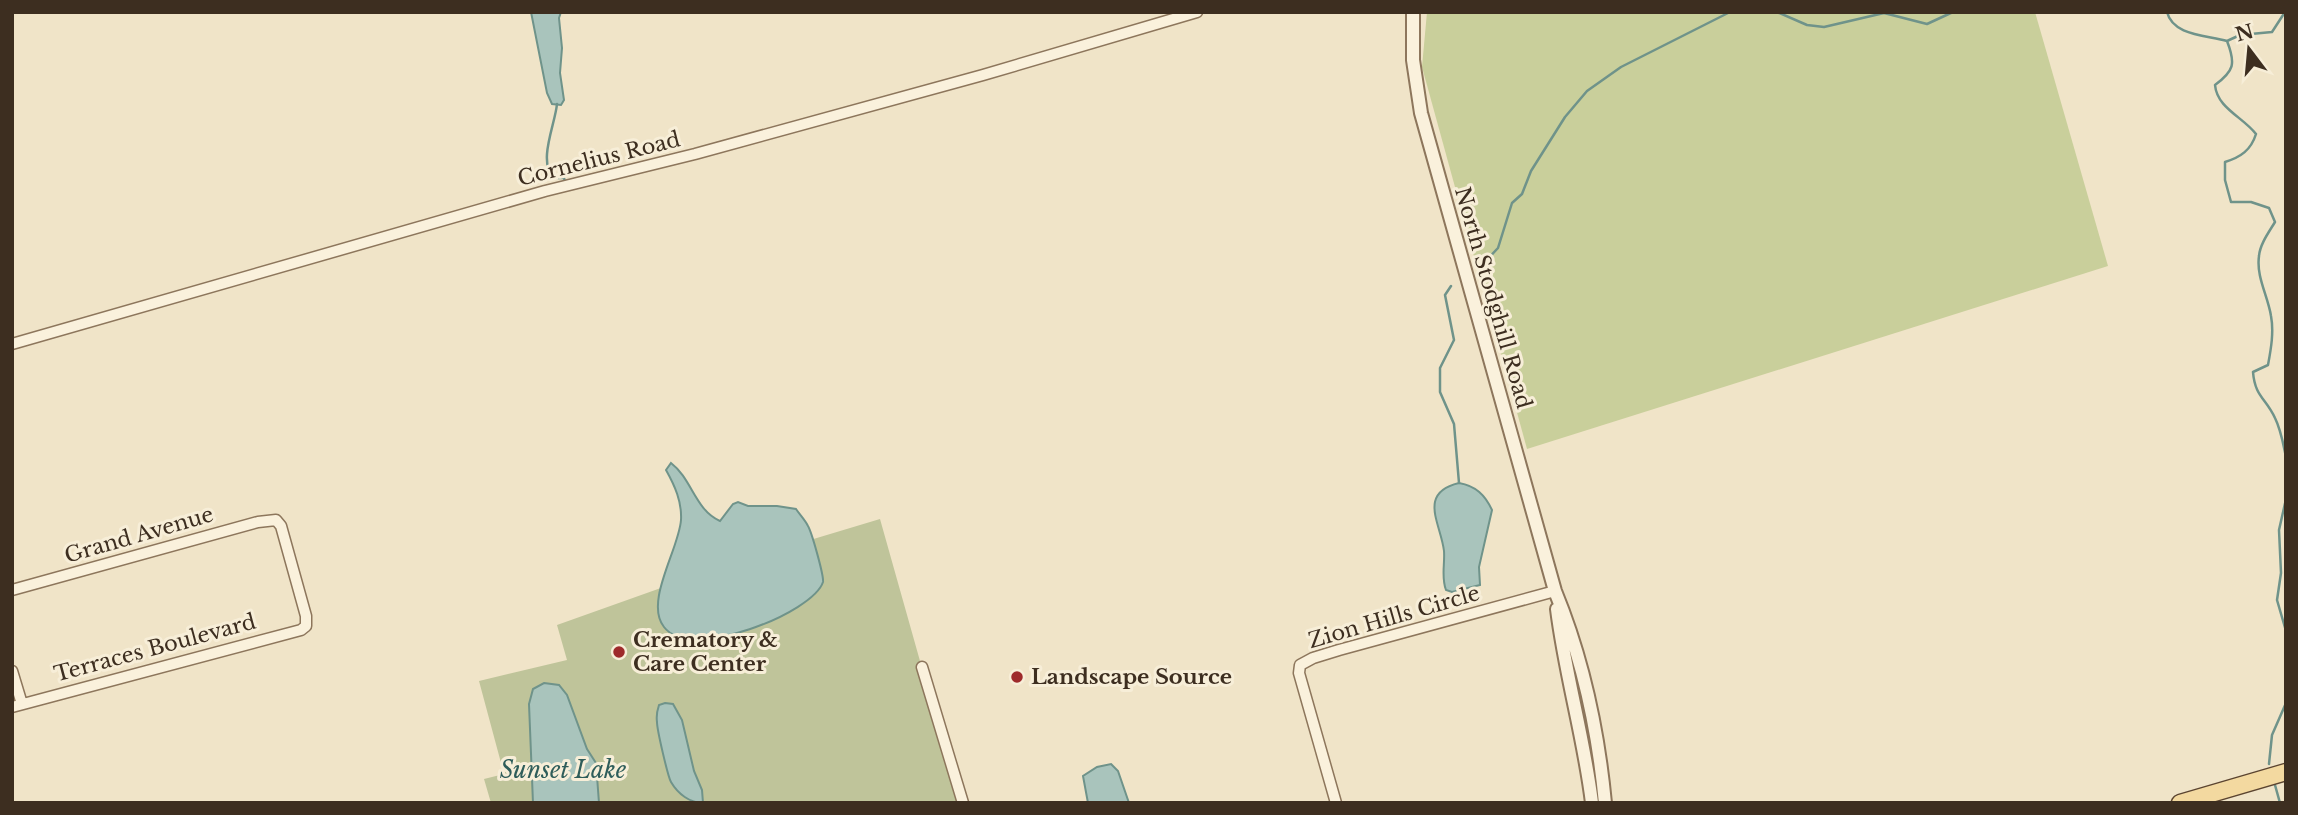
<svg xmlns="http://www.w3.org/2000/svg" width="2298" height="815" font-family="'Libre Baskerville',serif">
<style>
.green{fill:#c9cf9b}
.cemetery{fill:#bfc49a}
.water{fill:#a9c4bc;stroke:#6f938a;stroke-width:2}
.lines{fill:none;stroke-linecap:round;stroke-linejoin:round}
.stream{stroke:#6f938a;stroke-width:2.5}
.minor-casing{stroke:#8d765c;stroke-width:13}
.tertiary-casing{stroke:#8d765c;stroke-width:16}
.primary-casing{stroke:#5b4430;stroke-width:19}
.minor{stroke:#faf1dc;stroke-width:10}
.tertiary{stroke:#faf1dc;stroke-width:12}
.primary{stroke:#f3d9a0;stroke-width:16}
.poi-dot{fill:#9e2a2b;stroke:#f7eed8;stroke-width:2.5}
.labels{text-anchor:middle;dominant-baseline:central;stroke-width:6;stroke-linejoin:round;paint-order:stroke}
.street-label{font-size:21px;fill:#3d2e20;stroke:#f7eed8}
.poi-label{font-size:21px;font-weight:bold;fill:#3d2e20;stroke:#f7eed8;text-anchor:start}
.water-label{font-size:23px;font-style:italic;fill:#2f5d5a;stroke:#f7eed8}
</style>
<rect width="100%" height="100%" fill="#f0e4c8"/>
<!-- green -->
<path class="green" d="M 1427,12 L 2035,12 L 2108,266 L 1527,449 L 1422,67 Z"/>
<!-- cemetery -->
<path class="cemetery" d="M 880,519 L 960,803 L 491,803 L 484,779 L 504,774 L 479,681 L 567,660 L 557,625 L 717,568 Z"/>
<!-- water -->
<path class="water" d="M 531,12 L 561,12 L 559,18 L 562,48 L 560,73 L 564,100 L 561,105 L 552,104 L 547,93 Z
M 671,463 C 692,479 695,510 720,521 L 733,504 L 738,502 L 748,506 L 777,506 L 796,509 C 800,515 805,520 808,526 C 812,533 824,576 823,582 C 813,613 690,662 664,627 C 644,602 679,549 681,520 C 682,502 675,486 666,470 Z
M 1459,483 C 1476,486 1485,495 1492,510 L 1479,567 L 1480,585 L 1452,592 L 1446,590 C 1441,577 1445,565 1444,551 C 1441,524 1417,493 1459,483 Z
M 544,683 L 559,685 L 567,695 L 587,749 L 596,763 L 599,803 L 533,803 L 529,704 L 533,689 Z
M 665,703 L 673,704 L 682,720 L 694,771 L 702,790 L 703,803 C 690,803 678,794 671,782 C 668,777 657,730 657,722 C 656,715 657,711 659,705 Z
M 1111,764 L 1118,771 L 1129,803 L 1088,803 L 1083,776 L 1097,767 Z"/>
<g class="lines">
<!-- stream -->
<path class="stream" d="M 1777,12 L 1807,25 L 1824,27 L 1884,13 L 1927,24 L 1953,12
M 2167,12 C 2173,36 2207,35 2227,41 C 2236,64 2234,71 2215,85 C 2217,108 2243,117 2256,134 C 2251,150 2241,157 2225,162 L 2225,180 L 2231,202 L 2251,202 L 2269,208 L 2275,222 C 2269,232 2260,244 2259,256 C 2256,277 2268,296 2271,316 C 2274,332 2271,349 2268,365 L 2253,372 C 2255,397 2266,398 2275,418 C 2281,430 2283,443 2286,457
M 2227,41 L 2240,35 L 2272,32 L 2285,12
M 557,104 C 555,125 538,160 553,178 L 564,178 L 565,182
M 1482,265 L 1498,248 L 1512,203 L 1522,194 L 1531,171 L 1565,117 L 1587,91 L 1621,67 L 1730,12
M 1451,286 L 1445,295 L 1454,340 L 1440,368 L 1440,392 L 1454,424 L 1459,483
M 2286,499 L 2279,530 L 2281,573 L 2277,600 L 2286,631
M 2269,764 L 2272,735 L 2286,703
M 2275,785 L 2280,803"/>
<defs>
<path id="minor" d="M 12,344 L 545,191 L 695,154 L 983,75 L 1197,12
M 12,590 L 258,522 L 276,520 L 281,526 L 306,616 L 306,626 L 301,630 L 12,707
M 922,667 L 963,803
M 12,671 L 22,704
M 1336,803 L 1299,673 L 1300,665 L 1313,658 L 1339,650 L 1555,591"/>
<path id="tertiary" d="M 1413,12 L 1413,60 L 1421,113 L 1555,591 C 1583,659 1598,730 1605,803
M 1557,609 C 1565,674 1584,737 1592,803"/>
<path id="primary" d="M 2180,803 L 2286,772"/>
</defs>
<!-- minor casing -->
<use href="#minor" class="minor-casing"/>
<!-- tertiary casing -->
<use href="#tertiary" class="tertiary-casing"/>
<!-- primary casing -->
<use href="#primary" class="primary-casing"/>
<!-- minor -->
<use href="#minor" class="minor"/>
<!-- tertiary -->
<use href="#tertiary" class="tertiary"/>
<!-- primary -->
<use href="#primary" class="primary"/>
</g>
<!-- markers -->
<g class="poi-dot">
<circle cx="619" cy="652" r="7"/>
<circle cx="1017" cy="677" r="7"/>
</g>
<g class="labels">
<!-- street labels -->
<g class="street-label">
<text transform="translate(599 159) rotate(-14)">Cornelius Road</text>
<text transform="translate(1493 298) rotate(74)">North Stodghill Road</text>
<text transform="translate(139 535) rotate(-16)">Grand Avenue</text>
<text transform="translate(1394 617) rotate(-16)">Zion Hills Circle</text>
<text transform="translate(155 648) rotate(-15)">Terraces Boulevard</text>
</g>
<!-- poi labels -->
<g class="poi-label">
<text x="633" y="640">Crematory &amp;<tspan x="633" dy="24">Care Center</tspan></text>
<text x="1031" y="677">Landscape Source</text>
</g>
<!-- water labels -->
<g class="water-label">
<text x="563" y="770">Sunset Lake</text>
</g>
</g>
<!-- border -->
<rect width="2298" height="815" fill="none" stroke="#3d2e20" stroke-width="28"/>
<!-- north arrow -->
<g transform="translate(2249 49) rotate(344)" stroke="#f7eed8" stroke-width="5" paint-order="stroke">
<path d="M0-5L12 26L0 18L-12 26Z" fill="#3d2e20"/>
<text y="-10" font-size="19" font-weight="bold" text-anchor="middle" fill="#3d2e20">N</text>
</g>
</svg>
